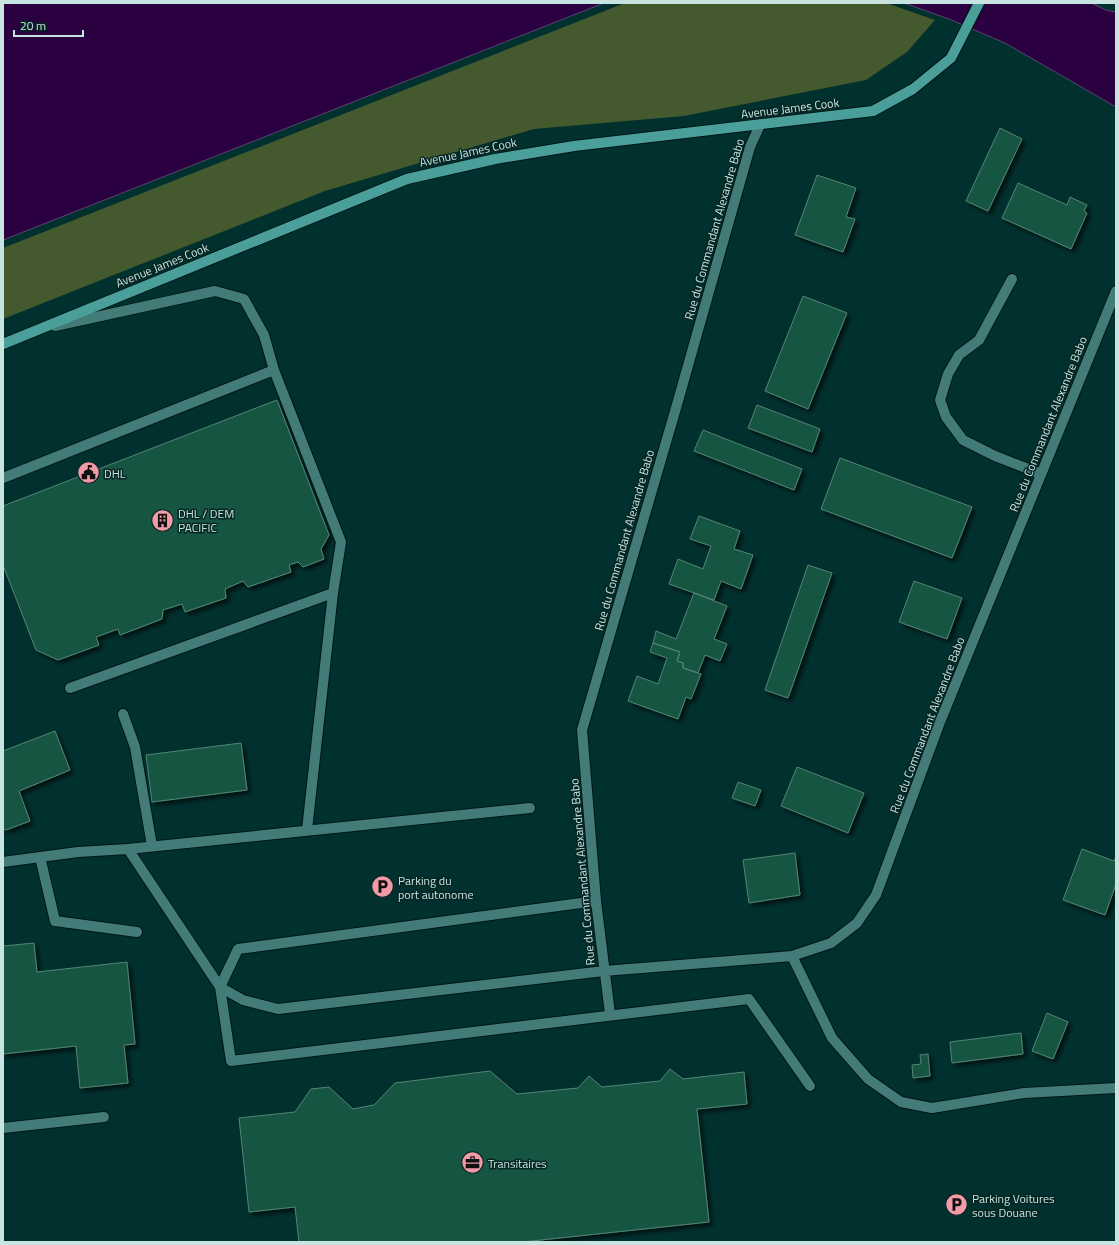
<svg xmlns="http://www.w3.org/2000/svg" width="1119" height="1245" font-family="'Titillium Web',sans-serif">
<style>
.green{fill:#44592e}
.water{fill:#2b0041;stroke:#5a4471}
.building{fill:#175443;stroke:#538573;filter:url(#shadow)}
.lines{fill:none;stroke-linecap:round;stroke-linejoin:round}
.minor-casing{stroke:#001716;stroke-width:12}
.major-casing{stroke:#001716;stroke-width:12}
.minor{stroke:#427b77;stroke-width:10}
.major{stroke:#4b9f9a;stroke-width:10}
.labels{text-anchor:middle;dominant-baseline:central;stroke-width:3;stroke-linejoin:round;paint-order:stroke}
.street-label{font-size:12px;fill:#c7e4e1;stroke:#062624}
.poi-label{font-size:12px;fill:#c7e4e1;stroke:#062624;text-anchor:start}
</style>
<defs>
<filter id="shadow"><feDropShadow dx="3.5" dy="3.5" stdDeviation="2" flood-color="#0009"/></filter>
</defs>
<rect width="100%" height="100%" fill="#01312f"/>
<!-- green -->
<path class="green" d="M 625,3 L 886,3 L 935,20 L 907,52 L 866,80 L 684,116 L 534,129 L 325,191 L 3,319 L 3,248 Z"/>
<!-- water -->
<path class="water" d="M 3,3 L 604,3 L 3,240 Z
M 904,3 L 1091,3 L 1106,10 L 1116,12 L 1116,107 L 1005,43 L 949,19 Z"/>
<!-- building -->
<path class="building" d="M 1000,128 L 1022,139 L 988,211 L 966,201 Z
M 817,175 L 856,188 L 846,217 L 855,219 L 843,252 L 795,235 Z
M 1018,183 L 1067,205 L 1070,197 L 1087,205 L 1084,211 L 1087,213 L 1071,249 L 1002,218 Z
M 803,296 L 847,313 L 808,409 L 765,391 Z
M 277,400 L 329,535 L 321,549 L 324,559 L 303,567 L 298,562 L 289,565 L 291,572 L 248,587 L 243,581 L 225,589 L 226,598 L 185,612 L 182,604 L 163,610 L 162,619 L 120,635 L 118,629 L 96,637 L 99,645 L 58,660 L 36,650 L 3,565 L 3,506 Z
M 757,405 L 820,429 L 812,452 L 748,428 Z
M 703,430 L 802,469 L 794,490 L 694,451 Z
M 840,458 L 972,507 L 952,558 L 821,509 Z
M 699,516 L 740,531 L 734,549 L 753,555 L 741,589 L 721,581 L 714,600 L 669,584 L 678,559 L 703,569 L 711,546 L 690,539 Z
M 808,565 L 832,573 L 788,698 L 765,690 Z
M 914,581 L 962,598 L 947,639 L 899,622 Z
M 694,593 L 727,606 L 714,639 L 727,644 L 720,661 L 705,655 L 698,673 L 683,668 L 683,663 L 677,661 L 680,652 L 653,643 L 656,631 L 676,639 Z
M 653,643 L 680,652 L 677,661 L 683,663 L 683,668 L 701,674 L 691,699 L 686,697 L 678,719 L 628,701 L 637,676 L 658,684 L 667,658 L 650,652 Z
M 55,731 L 70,770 L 19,791 L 30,821 L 6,830 L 3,828 L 3,751 Z
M 241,743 L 247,790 L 152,802 L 146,755 Z
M 797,767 L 864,793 L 848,833 L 781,806 Z
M 738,782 L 761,790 L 755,806 L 732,798 Z
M 1082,849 L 1114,861 L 1116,857 L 1116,884 L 1105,915 L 1063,900 Z
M 795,853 L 800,895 L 749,903 L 743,860 Z
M 34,943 L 37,972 L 127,962 L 135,1044 L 124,1045 L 128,1083 L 80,1088 L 76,1046 L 3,1054 L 3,946 Z
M 1047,1013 L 1068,1022 L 1053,1059 L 1032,1051 Z
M 1021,1033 L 1023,1054 L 952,1063 L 950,1042 Z
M 928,1054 L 930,1076 L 913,1078 L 912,1065 L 921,1064 L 920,1055 Z
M 670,1069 L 683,1079 L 744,1072 L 747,1104 L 697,1109 L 709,1222 L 522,1242 L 299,1242 L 295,1207 L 249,1212 L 239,1118 L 295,1112 L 311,1089 L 329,1087 L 353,1109 L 374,1105 L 395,1083 L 490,1071 L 517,1094 L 578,1088 L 589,1076 L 602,1087 L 660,1081 Z"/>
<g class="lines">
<defs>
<path id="minor" d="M 1012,279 L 979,340 L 959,355 L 948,374 L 940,400 L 946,417 L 963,440 L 995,456 L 1041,474
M 55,326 L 215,291 L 244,299 L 264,335 L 274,370 L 341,542 L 333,593
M 3,478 L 274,370
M 70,688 L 333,593 L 307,830
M 123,714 L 135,747 L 152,846
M 128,849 L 530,808
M 40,857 L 55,921 L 137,932
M 3,862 L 78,852 L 128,849 L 220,987 L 243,1000 L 278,1009 L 604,971 L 792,956 L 831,943 L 857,923 L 876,895 L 940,722 L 1116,291
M 596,901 L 238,949 L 220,987 L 231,1061 L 749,999 L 810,1086
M 792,956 L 832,1038 L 868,1079 L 901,1102 L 932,1108 L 1024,1093 L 1116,1088
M 610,1014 L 596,901 L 582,730 L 676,408 L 750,147 L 760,125
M 3,1128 L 104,1117"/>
<path id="major" d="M 3,344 L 407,179 L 495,159 L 574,146 L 873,111 L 913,89 L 951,58 L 979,3"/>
</defs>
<!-- minor casing -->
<use href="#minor" class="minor-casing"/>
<!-- major casing -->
<use href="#major" class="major-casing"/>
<!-- minor -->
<use href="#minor" class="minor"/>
<!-- major -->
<use href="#major" class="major"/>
</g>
<!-- icons -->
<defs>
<symbol id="civic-disc" viewBox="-11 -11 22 22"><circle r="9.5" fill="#f39aa7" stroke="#062624"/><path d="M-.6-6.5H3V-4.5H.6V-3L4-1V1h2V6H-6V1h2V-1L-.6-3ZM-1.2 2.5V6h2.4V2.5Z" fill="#111"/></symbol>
<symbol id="building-disc" viewBox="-11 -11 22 22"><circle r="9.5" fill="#f39aa7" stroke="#062624"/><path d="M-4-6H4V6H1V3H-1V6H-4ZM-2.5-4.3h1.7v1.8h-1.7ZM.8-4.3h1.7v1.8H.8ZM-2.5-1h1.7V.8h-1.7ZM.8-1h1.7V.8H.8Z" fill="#111"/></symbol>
<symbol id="parking-disc" viewBox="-11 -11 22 22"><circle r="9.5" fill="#f39aa7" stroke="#062624"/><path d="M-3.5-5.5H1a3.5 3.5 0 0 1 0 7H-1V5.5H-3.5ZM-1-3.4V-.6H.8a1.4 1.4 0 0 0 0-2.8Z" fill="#111"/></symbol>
<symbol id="office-disc" viewBox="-11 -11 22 22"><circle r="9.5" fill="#f39aa7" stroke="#062624"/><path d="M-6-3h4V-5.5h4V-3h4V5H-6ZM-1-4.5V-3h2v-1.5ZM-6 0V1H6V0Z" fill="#111"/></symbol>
</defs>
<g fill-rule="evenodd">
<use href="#civic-disc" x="76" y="460" width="25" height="25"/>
<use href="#building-disc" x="150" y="508" width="25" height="25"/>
<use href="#parking-disc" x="370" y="874" width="25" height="25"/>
<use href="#office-disc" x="460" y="1150" width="25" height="25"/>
<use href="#parking-disc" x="944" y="1192" width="25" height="25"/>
</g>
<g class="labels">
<!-- street labels -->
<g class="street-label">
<text transform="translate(790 108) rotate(-7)">Avenue James Cook</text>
<text transform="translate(468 152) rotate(-12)">Avenue James Cook</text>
<text transform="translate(714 229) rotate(-74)">Rue du Commandant Alexandre Babo</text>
<text transform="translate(162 265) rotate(-22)">Avenue James Cook</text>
<text transform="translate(1048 424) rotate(-68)">Rue du Commandant Alexandre Babo</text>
<text transform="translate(624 540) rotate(-74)">Rue du Commandant Alexandre Babo</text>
<text transform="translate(927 725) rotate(-69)">Rue du Commandant Alexandre Babo</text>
<text transform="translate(582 872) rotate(-95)">Rue du Commandant Alexandre Babo</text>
</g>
<!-- poi labels -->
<g class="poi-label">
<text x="104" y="473">DHL</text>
<text x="178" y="513">DHL / DEM<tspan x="178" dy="14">PACIFIC</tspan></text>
<text x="398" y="880">Parking du<tspan x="398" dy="14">port autonome</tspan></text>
<text x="488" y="1163">Transitaires</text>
<text x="972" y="1198">Parking Voitures<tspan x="972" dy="14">sous Douane</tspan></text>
</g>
</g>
<!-- border -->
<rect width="1119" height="1245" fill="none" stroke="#c7e4e1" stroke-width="8"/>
<!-- scale -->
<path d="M14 30v6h69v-6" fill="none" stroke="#c7e4e1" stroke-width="2"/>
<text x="20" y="30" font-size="12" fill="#c7e4e1" stroke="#062624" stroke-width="3" paint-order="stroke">20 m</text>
</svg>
